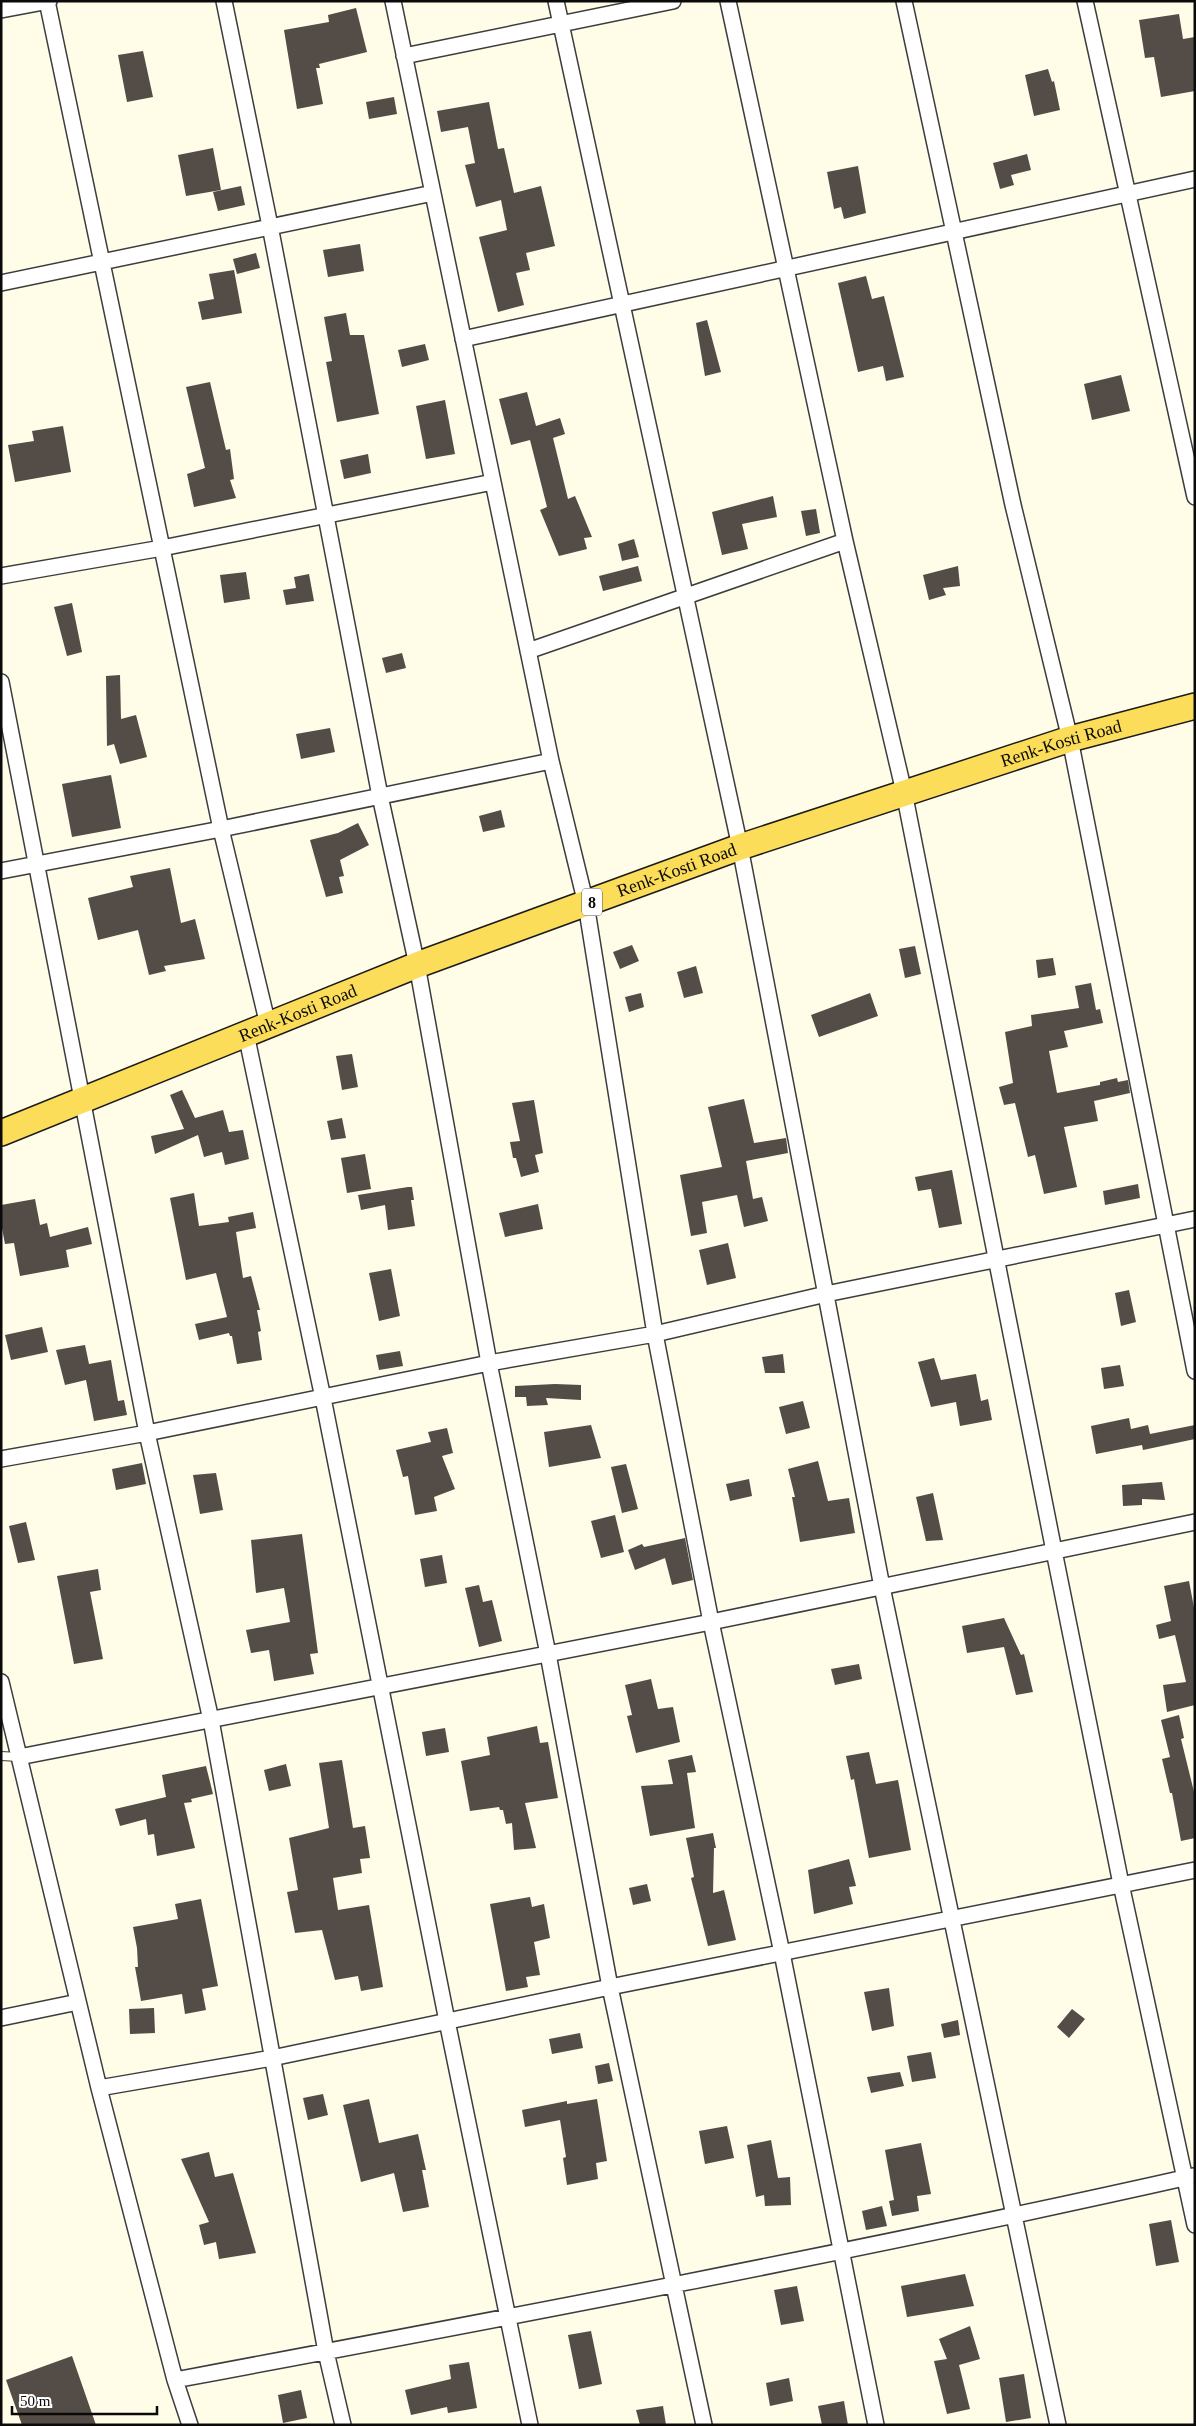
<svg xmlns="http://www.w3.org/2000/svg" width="1196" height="2426" font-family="Georgia,serif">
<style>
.building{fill:#534c47}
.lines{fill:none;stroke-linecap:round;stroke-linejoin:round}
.lane-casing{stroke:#3d3d3d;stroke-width:10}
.street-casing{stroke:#3d3d3d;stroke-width:18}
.primary-casing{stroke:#1b1b1b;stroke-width:28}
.lane{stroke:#fff;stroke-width:8}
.street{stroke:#fff;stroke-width:15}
.primary{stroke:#fcdd5a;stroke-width:25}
.labels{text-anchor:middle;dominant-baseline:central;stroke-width:5;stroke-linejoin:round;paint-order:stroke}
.shield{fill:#fff;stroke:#545454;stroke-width:1}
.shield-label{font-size:16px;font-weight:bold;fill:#0a0a0a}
.street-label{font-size:18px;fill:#0a0a0a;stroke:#fff}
</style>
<rect width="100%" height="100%" fill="#fffce8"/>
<!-- building -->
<path class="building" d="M 356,8 L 367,52 L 319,64 L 320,68 L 316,68 L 323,104 L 297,109 L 284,30 L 329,22 L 328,15 Z
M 1179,14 L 1183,39 L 1195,37 L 1195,91 L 1161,97 L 1154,57 L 1145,58 L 1139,20 Z
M 143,51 L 153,97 L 127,102 L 118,55 Z
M 1048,69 L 1052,82 L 1054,81 L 1060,110 L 1034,116 L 1025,75 Z
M 394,97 L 397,114 L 369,119 L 366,102 Z
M 489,102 L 498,149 L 504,148 L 514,193 L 541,186 L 555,246 L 526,253 L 530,270 L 516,273 L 524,305 L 498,312 L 479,237 L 507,230 L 501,200 L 476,207 L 465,165 L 475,163 L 468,127 L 441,132 L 437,111 Z
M 213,148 L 221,190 L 186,196 L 178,155 Z
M 1027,154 L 1031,170 L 1011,175 L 1014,185 L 1000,189 L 993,163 Z
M 858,166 L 866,213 L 844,219 L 841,207 L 834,209 L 827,172 Z
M 241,186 L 245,205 L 218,211 L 213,192 Z
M 360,244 L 364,271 L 328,277 L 323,250 Z
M 256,253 L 260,268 L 237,274 L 233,259 Z
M 234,270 L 242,313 L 202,320 L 198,302 L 214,299 L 209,274 Z
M 866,276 L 872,299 L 884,296 L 904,377 L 886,381 L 883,366 L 858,372 L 838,283 Z
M 346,313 L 350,335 L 364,335 L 379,414 L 337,422 L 326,362 L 332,361 L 324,317 Z
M 707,320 L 721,372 L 705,376 L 696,323 Z
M 425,344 L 429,360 L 402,367 L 398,350 Z
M 1121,375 L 1130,411 L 1092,420 L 1084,384 Z
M 210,382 L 226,450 L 230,449 L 234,479 L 230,480 L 236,498 L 194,507 L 187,474 L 205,468 L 186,387 Z
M 527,392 L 536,426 L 560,418 L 565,434 L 553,438 L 568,499 L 575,496 L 592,537 L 584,538 L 587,549 L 559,556 L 540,510 L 547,507 L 530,440 L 511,445 L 499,399 Z
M 445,400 L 455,454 L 426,459 L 416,406 Z
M 63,426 L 71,472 L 15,482 L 8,445 L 34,441 L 32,431 Z
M 368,454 L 371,473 L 344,479 L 340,460 Z
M 773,496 L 777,517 L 742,524 L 748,549 L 722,555 L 712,512 Z
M 816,509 L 820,533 L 806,536 L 801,511 Z
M 634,539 L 639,557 L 622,561 L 618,544 Z
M 638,566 L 642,581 L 603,591 L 599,576 Z
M 958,566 L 960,586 L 943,588 L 946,595 L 929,600 L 923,575 Z
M 246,572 L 250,599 L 224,603 L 220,575 Z
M 309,574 L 314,601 L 286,605 L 283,590 L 296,588 L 294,577 Z
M 72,603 L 82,652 L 67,656 L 54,607 Z
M 402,653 L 406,668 L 386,673 L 382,658 Z
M 120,675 L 121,719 L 136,715 L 147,757 L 120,764 L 114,744 L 107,746 L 106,676 Z
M 330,728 L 335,752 L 301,759 L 296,734 Z
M 111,775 L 121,828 L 72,837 L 62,784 Z
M 501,810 L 505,827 L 483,832 L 479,816 Z
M 358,823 L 369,845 L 340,860 L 344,876 L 339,877 L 343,893 L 326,897 L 310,840 L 338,833 Z
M 170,868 L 181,923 L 195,919 L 205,959 L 164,966 L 166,971 L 149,975 L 138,930 L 98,940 L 88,898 L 133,887 L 130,876 Z
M 632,945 L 639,961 L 620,969 L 613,952 Z
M 915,946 L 921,974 L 905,978 L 899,949 Z
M 1053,958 L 1056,975 L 1038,978 L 1036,960 Z
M 696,966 L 703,993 L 684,998 L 677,972 Z
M 1091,983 L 1096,1010 L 1100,1009 L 1103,1023 L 1064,1031 L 1068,1047 L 1049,1051 L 1057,1093 L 1100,1085 L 1100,1082 L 1117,1078 L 1118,1082 L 1128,1080 L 1130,1093 L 1094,1101 L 1098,1121 L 1064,1127 L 1077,1187 L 1044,1194 L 1035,1155 L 1028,1157 L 1015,1103 L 1004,1105 L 999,1087 L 1013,1083 L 1005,1032 L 1032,1026 L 1031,1015 L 1079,1008 L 1075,986 Z
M 641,993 L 644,1007 L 629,1012 L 625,997 Z
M 870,993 L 878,1016 L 819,1037 L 811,1015 Z
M 352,1054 L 358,1087 L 342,1090 L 336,1056 Z
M 182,1090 L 195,1118 L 223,1110 L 229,1132 L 243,1130 L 249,1159 L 225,1165 L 222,1152 L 204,1157 L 198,1135 L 155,1154 L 151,1136 L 184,1129 L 170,1095 Z
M 744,1099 L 754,1143 L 786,1138 L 788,1153 L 746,1161 L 753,1199 L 762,1197 L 768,1221 L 744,1227 L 737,1195 L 702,1202 L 707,1233 L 691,1236 L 680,1175 L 722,1167 L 708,1107 Z
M 534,1100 L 543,1153 L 535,1155 L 539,1172 L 521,1177 L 516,1158 L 513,1158 L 510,1142 L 520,1141 L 512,1103 Z
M 342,1118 L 346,1138 L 331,1140 L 327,1121 Z
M 365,1154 L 371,1189 L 347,1193 L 341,1158 Z
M 952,1170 L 962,1224 L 939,1228 L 931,1189 L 918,1191 L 915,1177 Z
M 1138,1184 L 1140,1198 L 1105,1205 L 1103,1191 Z
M 408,1187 L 412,1187 L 414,1200 L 411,1200 L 415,1226 L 388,1230 L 385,1205 L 361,1210 L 358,1195 Z
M 194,1193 L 199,1226 L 229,1222 L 228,1217 L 253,1212 L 256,1228 L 236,1232 L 243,1278 L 251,1276 L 260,1310 L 257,1310 L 261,1331 L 258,1332 L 262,1360 L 237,1364 L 232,1336 L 230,1336 L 229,1333 L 199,1340 L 195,1324 L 227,1317 L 216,1273 L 186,1280 L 170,1198 Z
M 35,1199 L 40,1225 L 47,1223 L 50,1237 L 88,1227 L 92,1244 L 66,1250 L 69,1267 L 20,1276 L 14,1243 L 5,1244 L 1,1223 L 1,1205 Z
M 538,1204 L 543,1229 L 505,1237 L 499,1213 Z
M 728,1243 L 736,1278 L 707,1285 L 699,1250 Z
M 391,1269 L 400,1316 L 379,1321 L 369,1273 Z
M 1129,1290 L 1136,1322 L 1121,1326 L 1115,1293 Z
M 42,1327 L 48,1352 L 11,1360 L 5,1335 Z
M 85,1345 L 89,1364 L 111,1360 L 118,1401 L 124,1400 L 127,1415 L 94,1421 L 86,1380 L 65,1385 L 56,1350 Z
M 400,1351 L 403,1366 L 379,1370 L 376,1355 Z
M 783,1354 L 785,1373 L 765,1373 L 762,1357 Z
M 934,1358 L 941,1380 L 976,1374 L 981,1401 L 988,1399 L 992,1420 L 960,1426 L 956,1402 L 931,1407 L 918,1362 Z
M 1120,1365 L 1124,1386 L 1104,1389 L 1101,1368 Z
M 555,1384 L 581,1385 L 581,1400 L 546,1398 L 548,1405 L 527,1406 L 526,1397 L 515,1397 L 515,1386 Z
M 803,1401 L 810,1428 L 786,1434 L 779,1407 Z
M 1129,1418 L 1131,1429 L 1148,1425 L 1150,1434 L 1195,1425 L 1195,1439 L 1143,1450 L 1142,1445 L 1096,1454 L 1091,1426 Z
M 591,1425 L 601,1458 L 549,1467 L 544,1432 Z
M 447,1428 L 453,1453 L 442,1456 L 455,1489 L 434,1497 L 437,1511 L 415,1515 L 408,1476 L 403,1477 L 396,1450 L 431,1442 L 428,1432 Z
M 818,1461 L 828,1501 L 849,1498 L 855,1533 L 800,1542 L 792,1497 L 795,1497 L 788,1469 Z
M 142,1463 L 146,1484 L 116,1490 L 112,1469 Z
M 626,1464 L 638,1509 L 622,1513 L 611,1467 Z
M 216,1473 L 223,1510 L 200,1514 L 193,1475 Z
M 749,1479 L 752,1496 L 730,1501 L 726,1484 Z
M 1162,1482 L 1165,1500 L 1142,1499 L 1142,1505 L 1123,1506 L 1122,1485 Z
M 933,1493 L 943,1540 L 926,1541 L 916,1497 Z
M 615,1515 L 624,1552 L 601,1558 L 591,1521 Z
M 26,1522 L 35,1560 L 18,1563 L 9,1526 Z
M 302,1534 L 318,1653 L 310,1654 L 314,1674 L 274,1681 L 269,1650 L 251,1653 L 246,1630 L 290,1622 L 284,1588 L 256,1593 L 251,1540 Z
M 685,1538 L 693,1580 L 672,1585 L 665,1558 L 635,1570 L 628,1550 L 642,1544 L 644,1547 Z
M 442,1555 L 447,1583 L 425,1587 L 420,1559 Z
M 98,1569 L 101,1590 L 90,1592 L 103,1659 L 74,1664 L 57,1576 Z
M 1189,1581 L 1195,1613 L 1195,1705 L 1167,1712 L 1163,1685 L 1186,1682 L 1175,1635 L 1159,1639 L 1156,1625 L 1171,1621 L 1164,1586 Z
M 479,1585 L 483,1602 L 492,1600 L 502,1641 L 479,1647 L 465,1588 Z
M 1004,1618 L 1021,1655 L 1024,1654 L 1033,1692 L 1016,1695 L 1004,1647 L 967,1653 L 962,1626 Z
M 859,1664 L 862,1679 L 835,1685 L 831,1669 Z
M 651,1679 L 658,1709 L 673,1707 L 680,1742 L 636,1753 L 627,1716 L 632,1715 L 625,1685 Z
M 1179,1715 L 1184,1738 L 1181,1739 L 1195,1796 L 1195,1838 L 1181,1841 L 1172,1793 L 1170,1793 L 1162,1759 L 1170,1757 L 1161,1720 Z
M 537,1726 L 540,1743 L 548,1742 L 558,1798 L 525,1803 L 536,1848 L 514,1850 L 512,1823 L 506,1824 L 503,1810 L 500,1810 L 499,1807 L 470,1811 L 461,1761 L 490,1755 L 487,1737 Z
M 445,1728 L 449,1752 L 426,1756 L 422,1732 Z
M 869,1752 L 876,1784 L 898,1780 L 911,1850 L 869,1858 L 854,1779 L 851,1780 L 846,1756 Z
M 692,1755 L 696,1772 L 687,1773 L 695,1828 L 650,1836 L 641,1786 L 673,1784 L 668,1760 Z
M 342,1760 L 353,1828 L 365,1826 L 370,1858 L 360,1859 L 362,1873 L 333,1878 L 338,1910 L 369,1905 L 383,1987 L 361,1991 L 358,1976 L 335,1980 L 322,1930 L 295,1933 L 287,1892 L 298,1890 L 289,1838 L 329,1828 L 319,1763 Z
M 286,1764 L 291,1786 L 269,1791 L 264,1770 Z
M 206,1766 L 213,1794 L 191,1799 L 192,1802 L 184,1803 L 195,1848 L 157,1856 L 154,1834 L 148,1835 L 146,1819 L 120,1826 L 115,1809 L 166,1797 L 162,1775 Z
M 713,1833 L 716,1848 L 714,1848 L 713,1893 L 724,1890 L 736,1940 L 708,1946 L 691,1878 L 694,1877 L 686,1838 Z
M 849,1859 L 856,1886 L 849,1887 L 853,1904 L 814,1914 L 808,1870 Z
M 647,1884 L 651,1901 L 633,1905 L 629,1888 Z
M 530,1897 L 532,1907 L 544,1904 L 550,1938 L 534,1942 L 540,1975 L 526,1977 L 528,1987 L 506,1991 L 490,1904 Z
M 201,1899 L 218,1986 L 202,1989 L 206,2010 L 185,2014 L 182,1994 L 141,2001 L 135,1967 L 138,1967 L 137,1948 L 133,1927 L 178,1919 L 175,1904 Z
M 889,1988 L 894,2026 L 872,2031 L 864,1992 Z
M 154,2008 L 155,2033 L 130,2034 L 129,2009 Z
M 1072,2009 L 1085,2019 L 1069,2038 L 1057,2027 Z
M 958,2020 L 960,2035 L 944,2038 L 941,2024 Z
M 580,2033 L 583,2048 L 552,2054 L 549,2039 Z
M 931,2052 L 936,2078 L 912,2082 L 907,2056 Z
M 609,2063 L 613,2081 L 598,2084 L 595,2066 Z
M 900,2072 L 904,2086 L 871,2093 L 867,2077 Z
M 323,2094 L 328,2115 L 308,2120 L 303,2098 Z
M 369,2099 L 379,2143 L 418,2134 L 426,2170 L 422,2170 L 429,2207 L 403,2212 L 394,2173 L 361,2182 L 343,2105 Z
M 597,2099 L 607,2161 L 596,2163 L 598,2179 L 567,2185 L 563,2158 L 566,2157 L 560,2120 L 525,2127 L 522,2110 L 567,2101 L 567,2104 Z
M 727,2126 L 734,2158 L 705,2164 L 699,2131 Z
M 771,2140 L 778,2178 L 790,2177 L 791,2205 L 765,2206 L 764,2195 L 756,2197 L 747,2145 Z
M 921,2143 L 931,2194 L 917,2196 L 919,2211 L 892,2216 L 889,2201 L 894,2200 L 885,2150 Z
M 209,2152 L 215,2177 L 233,2173 L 256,2253 L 219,2259 L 216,2242 L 204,2245 L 199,2225 L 209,2222 L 181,2159 Z
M 882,2206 L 887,2226 L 866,2230 L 862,2211 Z
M 1171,2220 L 1179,2262 L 1156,2266 L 1149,2224 Z
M 965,2274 L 974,2306 L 907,2317 L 901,2286 Z
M 797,2286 L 804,2321 L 781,2325 L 774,2290 Z
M 970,2326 L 980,2359 L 959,2365 L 970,2409 L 947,2414 L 934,2361 L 947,2359 L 939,2339 Z
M 591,2331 L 602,2384 L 579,2389 L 568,2335 Z
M 72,2356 L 96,2425 L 22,2425 L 6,2380 Z
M 469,2362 L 477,2408 L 448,2413 L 447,2407 L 411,2415 L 405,2390 L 451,2379 L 449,2365 Z
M 1024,2374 L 1031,2418 L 1006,2422 L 999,2378 Z
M 789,2378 L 793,2401 L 770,2406 L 766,2383 Z
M 301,2390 L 307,2418 L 283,2423 L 278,2395 Z
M 844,2401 L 848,2425 L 822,2425 L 818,2406 Z
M 663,2406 L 666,2425 L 640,2425 L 636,2410 Z"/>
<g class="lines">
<defs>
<path id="lane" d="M 1,1756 L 19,1757"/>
<path id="street" d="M 47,1 L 221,829 L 268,1025
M 224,1 L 270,226 L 380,796 L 417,965 L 489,1363 L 548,1654 L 610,1987 L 704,2425
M 393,1 L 551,761
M 556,1 L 740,847 L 882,1587 L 1058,2425
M 728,1 L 845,541 L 904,792 L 1054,1551 L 1121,1884 L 1195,2225
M 904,1 L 1013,505 L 1070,739 L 1195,1371
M 1085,1 L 1195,497
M 1,10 L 49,1
M 404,56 L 673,1
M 1,283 L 433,193
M 463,339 L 1195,179
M 1,576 L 162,548 L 493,482
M 528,651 L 845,541
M 1,682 L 147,1433 L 211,1720 L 326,2352 L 343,2425
M 1,871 L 221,829 L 551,761 L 586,904 L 655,1334 L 711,1622 L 782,1953 L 876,2425
M 246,1034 L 323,1398 L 447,2021 L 530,2425
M 1,1459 L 147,1433 L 489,1363 L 655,1334 L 826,1294 L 1195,1219
M 1,1682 L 99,2088 L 175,2380 L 190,2425
M 19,1757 L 711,1622 L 1195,1522
M 1,2018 L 78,2002
M 99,2088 L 272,2058 L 610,1987 L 1195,1870
M 175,2380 C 516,2316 855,2252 1193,2176"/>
<g id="primary">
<path id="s1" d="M 1,1133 L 417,965 L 740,847 L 1070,739 L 1195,706"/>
</g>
</defs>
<!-- lane casing -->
<use href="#lane" class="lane-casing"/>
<!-- street casing -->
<use href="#street" class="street-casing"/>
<!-- primary casing -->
<use href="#primary" class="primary-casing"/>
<!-- lane -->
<use href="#lane" class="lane"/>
<!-- street -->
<use href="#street" class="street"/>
<!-- primary -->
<use href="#primary" class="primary"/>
</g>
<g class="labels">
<!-- shield labels -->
<rect class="shield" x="582" y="888.5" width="20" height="27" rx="4"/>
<g class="shield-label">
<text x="592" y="902">8</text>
</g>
<!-- street labels -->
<g class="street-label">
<text stroke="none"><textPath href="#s1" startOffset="1130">Renk-Kosti Road</textPath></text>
<text stroke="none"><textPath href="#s1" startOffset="725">Renk-Kosti Road</textPath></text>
<text stroke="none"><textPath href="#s1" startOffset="320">Renk-Kosti Road</textPath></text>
</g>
</g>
<!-- border -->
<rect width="1196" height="2426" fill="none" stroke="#0a0a0a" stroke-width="5"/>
<!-- scale -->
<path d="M12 2406v8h145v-8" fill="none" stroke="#0a0a0a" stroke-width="2.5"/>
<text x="20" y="2406" font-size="15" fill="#0a0a0a" stroke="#ffffff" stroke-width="4" paint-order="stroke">50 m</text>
</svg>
